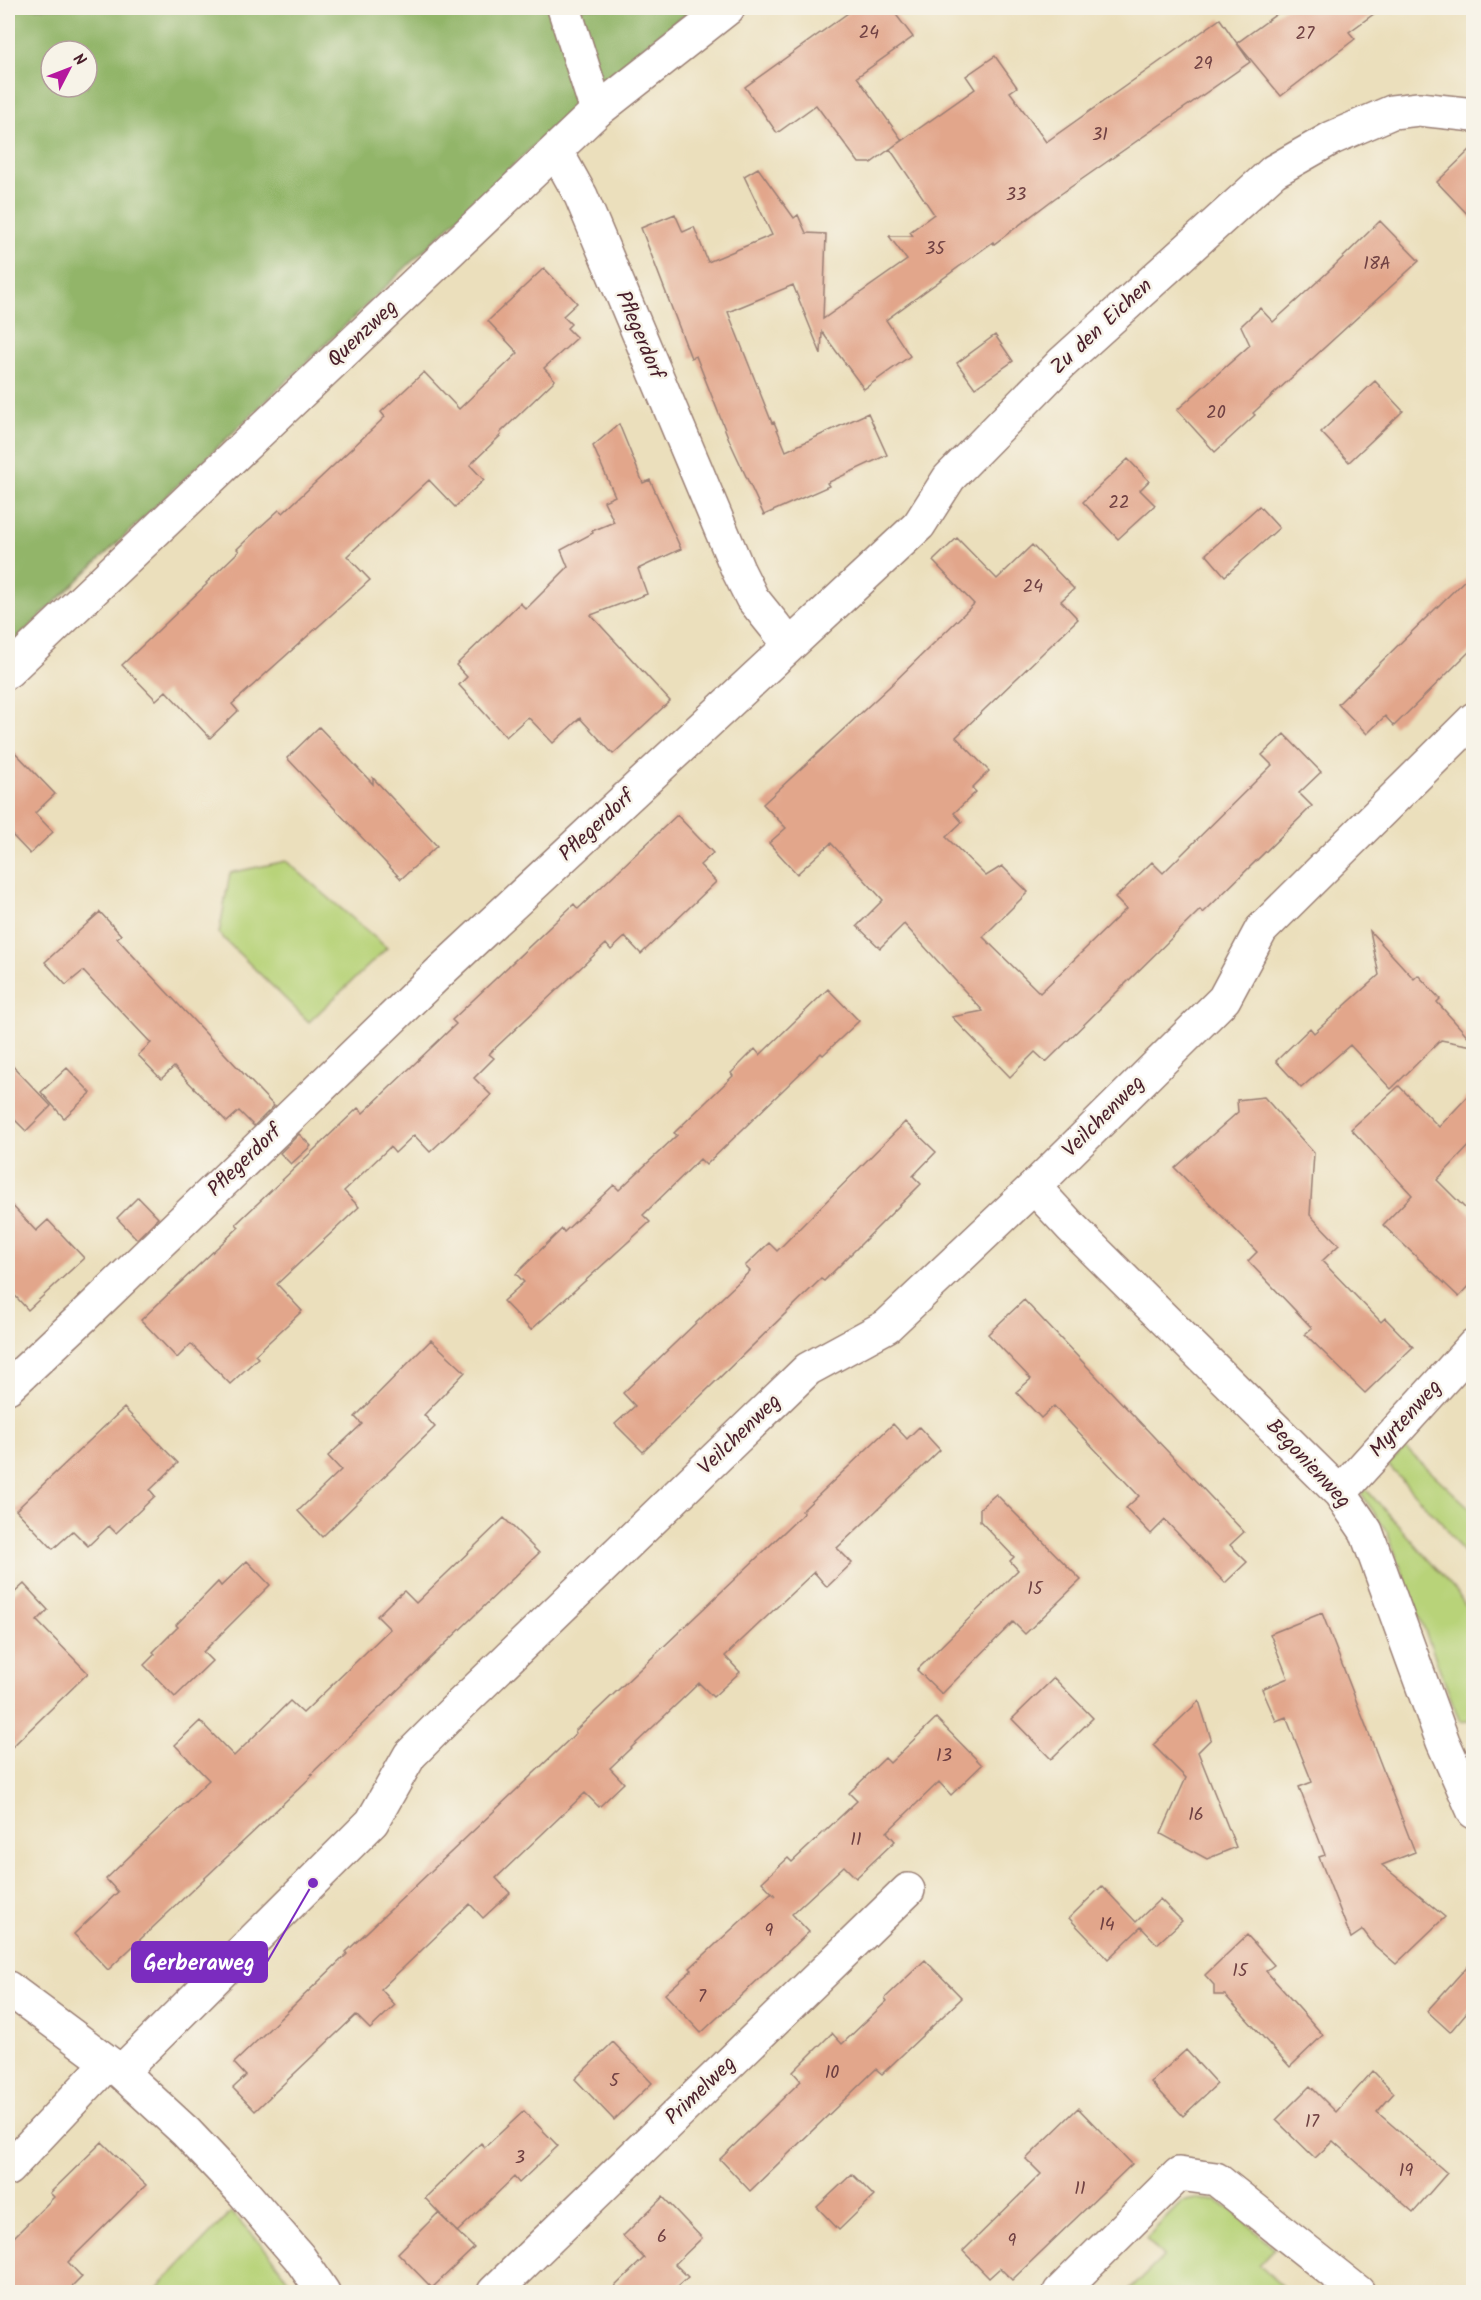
<svg xmlns="http://www.w3.org/2000/svg" width="1481" height="2300" font-family="Kalam,sans-serif">
<style>
.green{fill:#b8d379;stroke:#817952;stroke-width:1.5}
.forest{fill:#92b569;stroke:#6e6a4a;stroke-width:1.5;fill-rule:evenodd}
.building{fill:#e2a68b}
.lines{fill:none;stroke-linecap:round;stroke-linejoin:round}
.minor-casing{stroke:#9a7f74;stroke-width:36}
.tertiary-casing{stroke:#9a7f74;stroke-width:36}
.minor{stroke:#fff;stroke-width:33}
.tertiary{stroke:#fff;stroke-width:33}
.labels{text-anchor:middle;dominant-baseline:central;stroke-width:5;stroke-linejoin:round;paint-order:stroke}
.number-label{font-size:18px;fill:#704143}
.street-label{font-size:21px;fill:#4a1f2b;stroke:#f7f3e8}
.leader{fill:none;stroke:#7b2cbf;stroke-width:2}
.callout-dot{fill:#7b2cbf;stroke:#f7f3e8;stroke-width:2}
.callout{fill:#7b2cbf;stroke:#7b2cbf;stroke-width:2}
.callout-label{font-size:22px;text-anchor:middle;font-weight:bold;fill:#fff}
</style>
<rect width="100%" height="100%" fill="#f7f3e8"/>
<filter id="ink" filterUnits="userSpaceOnUse"><feTurbulence type="fractalNoise" baseFrequency=".0167" numOctaves="2"/><feDisplacementMap in="SourceGraphic" scale="12" xChannelSelector="R" yChannelSelector="G"/><feConvolveMatrix kernelMatrix="1 2 1 2 8 2 1 2 1" color-interpolation-filters="sRGB"/></filter>
<filter id="wash" filterUnits="userSpaceOnUse"><feTurbulence type="fractalNoise" baseFrequency=".008" numOctaves="4" result="noise"/><feDisplacementMap in="SourceGraphic" scale="24" xChannelSelector="R" yChannelSelector="G"/><feGaussianBlur stdDeviation="1.35" result="paint"/><feColorMatrix in="noise" values="0 0 0 0 0 0 0 0 0 0 0 0 0 0 0 0 0 1.4 0 .05"/><feComposite in="paint" operator="in"/></filter>
<g filter="url(#wash)">
<rect width="100%" height="100%" fill="#ebdfbc"/>
<!-- green -->
<path class="green" d="M 286,861 L 387,948 L 309,1022 L 219,934 L 230,873 Z
M 1405,1448 L 1473,1511 L 1473,1566 L 1445,1527 L 1388,1465 Z
M 1365,1488 L 1457,1592 L 1473,1620 L 1473,1720 L 1460,1722 L 1387,1532 L 1361,1493 Z
M 1197,2199 L 1217,2201 L 1233,2210 L 1274,2249 L 1259,2265 L 1288,2292 L 1128,2292 L 1163,2257 L 1146,2238 L 1182,2202 Z
M 231,2212 L 262,2245 L 298,2292 L 154,2292 Z"/>
<!-- forest -->
<path class="forest" d="M 8,8 L 694,8 L 644,46 L 552,128 L 8,647 ZM 51,51 L 87,51 L 87,87 L 51,87 Z"/>
<g id="blocks">
<!-- building -->
<path class="building" d="M 855,8 L 891,8 L 913,37 L 857,77 L 902,140 L 871,163 L 859,163 L 816,105 L 777,133 L 745,87 Z
M 1285,8 L 1382,8 L 1349,32 L 1355,39 L 1281,96 L 1237,43 Z
M 1220,19 L 1250,62 L 1055,198 L 994,244 L 993,242 L 886,320 L 910,356 L 864,389 L 822,332 L 821,354 L 793,285 L 728,312 L 772,423 L 774,422 L 786,451 L 868,413 L 887,455 L 827,483 L 829,486 L 764,515 L 730,442 L 696,356 L 691,358 L 641,228 L 675,214 L 683,232 L 694,227 L 708,262 L 772,235 L 744,176 L 758,168 L 794,218 L 798,215 L 806,233 L 826,234 L 823,319 L 907,260 L 889,236 L 913,236 L 910,232 L 934,214 L 890,149 L 975,89 L 966,76 L 995,56 L 1017,87 L 1010,92 L 1046,142 Z
M 1473,147 L 1473,220 L 1437,182 Z
M 1380,221 L 1419,261 L 1253,413 L 1255,415 L 1215,452 L 1177,410 L 1250,345 L 1241,326 L 1260,308 L 1273,322 L 1329,271 Z
M 544,268 L 577,303 L 563,316 L 571,324 L 567,328 L 577,338 L 544,368 L 555,380 L 500,433 L 501,435 L 470,465 L 484,480 L 455,507 L 429,480 L 347,556 L 370,580 L 232,704 L 238,711 L 210,738 L 166,691 L 156,700 L 122,665 L 207,584 L 206,583 L 239,551 L 237,549 L 259,528 L 279,510 L 283,513 L 385,417 L 381,412 L 424,372 L 459,409 L 518,353 L 488,321 Z
M 995,335 L 1013,361 L 975,388 L 957,363 Z
M 1375,381 L 1403,411 L 1349,462 L 1321,432 Z
M 619,424 L 643,483 L 650,480 L 681,549 L 638,569 L 647,594 L 591,615 L 670,701 L 613,754 L 580,718 L 553,743 L 528,717 L 506,737 L 459,685 L 467,677 L 456,665 L 520,603 L 526,609 L 568,567 L 561,550 L 593,533 L 592,531 L 614,522 L 604,501 L 615,496 L 593,446 Z
M 1128,459 L 1149,481 L 1140,490 L 1155,505 L 1118,539 L 1083,502 Z
M 1259,506 L 1279,528 L 1225,576 L 1206,554 Z
M 957,538 L 997,579 L 1032,545 L 1074,589 L 1061,601 L 1078,619 L 956,737 L 989,771 L 972,788 L 976,792 L 954,813 L 962,822 L 946,837 L 986,876 L 1002,866 L 1028,892 L 983,937 L 1040,993 L 1126,909 L 1115,898 L 1152,862 L 1163,873 L 1272,765 L 1262,755 L 1284,734 L 1321,772 L 1299,793 L 1312,806 L 1203,913 L 1200,910 L 1046,1062 L 1035,1052 L 1010,1077 L 952,1017 L 983,1011 L 904,924 L 880,948 L 857,926 L 883,900 L 831,843 L 797,874 L 769,843 L 786,828 L 763,804 L 889,687 L 974,604 L 933,561 Z
M 1473,572 L 1473,648 L 1394,726 L 1385,716 L 1367,734 L 1338,704 Z
M 319,727 L 373,784 L 373,778 L 437,846 L 401,879 L 287,758 Z
M 8,745 L 55,794 L 35,813 L 53,832 L 30,854 L 12,835 L 8,839 Z
M 677,815 L 713,853 L 700,865 L 716,882 L 641,954 L 625,937 L 611,950 L 606,944 L 544,1002 L 489,1054 L 494,1058 L 474,1078 L 491,1095 L 430,1152 L 414,1135 L 395,1153 L 390,1147 L 344,1191 L 359,1207 L 277,1284 L 302,1311 L 255,1355 L 258,1358 L 230,1384 L 191,1344 L 177,1358 L 141,1320 L 239,1227 L 236,1224 L 358,1108 L 363,1113 L 456,1024 L 452,1020 L 574,904 L 578,909 Z
M 100,912 L 121,935 L 117,938 L 146,970 L 274,1106 L 254,1126 L 239,1111 L 227,1122 L 174,1067 L 161,1079 L 138,1055 L 151,1043 L 83,971 L 66,985 L 45,962 Z
M 1370,931 L 1414,979 L 1418,975 L 1440,999 L 1437,1002 L 1473,1042 L 1473,1046 L 1441,1040 L 1391,1089 L 1350,1045 L 1301,1088 L 1276,1061 L 1310,1028 L 1314,1033 L 1379,975 Z
M 828,989 L 859,1021 L 823,1055 L 821,1053 L 706,1165 L 700,1159 L 643,1215 L 650,1222 L 531,1330 L 503,1301 L 524,1282 L 516,1274 L 562,1229 L 564,1232 L 614,1185 L 619,1190 L 677,1135 L 674,1133 L 733,1076 L 731,1073 L 755,1049 L 760,1055 Z
M 8,1061 L 51,1106 L 26,1131 L 8,1113 Z
M 67,1068 L 91,1093 L 64,1118 L 41,1092 Z
M 1399,1086 L 1439,1127 L 1473,1091 L 1473,1142 L 1437,1180 L 1473,1216 L 1473,1282 L 1459,1297 L 1383,1225 L 1412,1195 L 1351,1129 Z
M 1264,1097 L 1314,1153 L 1310,1215 L 1339,1245 L 1322,1261 L 1381,1322 L 1385,1318 L 1413,1347 L 1365,1393 L 1305,1334 L 1312,1328 L 1248,1261 L 1257,1252 L 1175,1168 L 1238,1112 L 1237,1100 Z
M 905,1122 L 936,1152 L 913,1176 L 921,1184 L 824,1281 L 821,1279 L 643,1452 L 615,1424 L 635,1406 L 623,1393 L 750,1271 L 745,1266 L 769,1243 L 777,1251 Z
M 299,1134 L 311,1146 L 291,1164 L 280,1153 Z
M 138,1197 L 158,1218 L 137,1239 L 117,1218 Z
M 8,1201 L 36,1231 L 48,1220 L 84,1258 L 28,1310 L 8,1288 Z
M 1024,1300 L 1244,1532 L 1230,1545 L 1247,1562 L 1225,1583 L 1165,1520 L 1151,1534 L 1126,1508 L 1139,1496 L 1054,1406 L 1041,1418 L 1016,1392 L 1031,1379 L 988,1334 Z
M 431,1340 L 465,1372 L 424,1415 L 435,1427 L 322,1537 L 298,1511 L 341,1470 L 328,1456 L 362,1424 L 355,1417 Z
M 124,1408 L 178,1463 L 150,1490 L 155,1496 L 116,1533 L 109,1526 L 88,1546 L 73,1531 L 53,1549 L 16,1510 Z
M 893,1424 L 907,1439 L 919,1427 L 940,1450 L 837,1548 L 852,1563 L 827,1587 L 814,1572 L 725,1656 L 740,1672 L 713,1697 L 699,1683 L 610,1768 L 624,1783 L 599,1807 L 585,1793 L 496,1878 L 510,1893 L 483,1918 L 470,1904 L 381,1989 L 395,2005 L 370,2029 L 356,2015 L 255,2111 L 233,2088 L 246,2076 L 234,2063 L 347,1954 L 346,1952 L 576,1733 L 575,1731 L 804,1513 L 802,1511 Z
M 996,1494 L 1081,1580 L 1025,1634 L 1013,1622 L 942,1694 L 917,1670 L 1018,1570 L 1010,1561 L 1014,1557 L 980,1521 L 980,1508 Z
M 504,1518 L 539,1553 L 311,1774 L 313,1775 L 290,1797 L 108,1970 L 74,1934 L 118,1892 L 106,1879 L 209,1780 L 175,1745 L 200,1721 L 234,1756 L 290,1701 L 303,1713 L 390,1629 L 377,1616 L 391,1602 L 404,1591 L 416,1603 Z
M 247,1561 L 270,1585 L 203,1652 L 212,1661 L 175,1697 L 144,1665 L 155,1654 L 153,1652 L 178,1627 L 176,1625 L 218,1582 L 221,1586 Z
M 24,1584 L 48,1610 L 37,1621 L 88,1673 L 8,1751 L 8,1591 L 12,1595 Z
M 1322,1613 L 1415,1852 L 1382,1865 L 1445,1917 L 1396,1964 L 1375,1946 L 1363,1930 L 1351,1938 L 1319,1857 L 1325,1855 L 1299,1787 L 1312,1782 L 1286,1717 L 1276,1721 L 1262,1689 L 1288,1678 L 1270,1634 Z
M 1054,1678 L 1093,1718 L 1051,1759 L 1012,1719 Z
M 1199,1701 L 1211,1739 L 1198,1752 L 1236,1847 L 1207,1859 L 1161,1834 L 1186,1778 L 1153,1745 Z
M 936,1718 L 982,1765 L 951,1795 L 939,1782 L 887,1832 L 895,1841 L 856,1878 L 844,1866 L 792,1914 L 809,1932 L 701,2033 L 665,1994 L 692,1970 L 690,1968 L 772,1892 L 775,1896 L 762,1882 L 788,1858 L 792,1862 L 857,1801 L 849,1793 L 885,1758 L 890,1763 Z
M 1102,1886 L 1136,1922 L 1160,1899 L 1182,1921 L 1157,1944 L 1141,1927 L 1108,1959 L 1069,1918 Z
M 1247,1935 L 1274,1965 L 1266,1971 L 1323,2035 L 1290,2067 L 1225,1995 L 1214,1995 L 1214,1985 L 1205,1975 Z
M 925,1960 L 962,1998 L 882,2074 L 876,2069 L 750,2191 L 720,2159 L 801,2081 L 793,2072 L 832,2033 L 842,2044 L 887,2001 L 885,1998 Z
M 1473,1960 L 1473,2005 L 1450,2032 L 1427,2011 Z
M 613,2042 L 652,2083 L 614,2120 L 575,2079 Z
M 1186,2050 L 1217,2084 L 1183,2116 L 1151,2082 Z
M 1373,2071 L 1394,2093 L 1377,2112 L 1447,2173 L 1413,2212 L 1333,2141 L 1315,2158 L 1276,2120 L 1310,2086 L 1336,2112 Z
M 1078,2108 L 1132,2164 L 1012,2280 L 1000,2268 L 989,2278 L 963,2251 L 1041,2174 L 1026,2159 Z
M 524,2111 L 558,2146 L 519,2183 L 514,2177 L 457,2232 L 425,2198 L 481,2143 L 485,2147 Z
M 102,2142 L 146,2185 L 68,2262 L 82,2277 L 67,2292 L 8,2292 L 8,2243 L 54,2197 L 50,2193 Z
M 852,2174 L 874,2196 L 839,2230 L 817,2207 Z
M 663,2197 L 702,2238 L 675,2264 L 688,2277 L 671,2292 L 609,2292 L 644,2258 L 623,2236 Z
M 438,2213 L 474,2248 L 432,2288 L 398,2253 Z"/>
</g>
</g>
<g filter="url(#ink)">
<use href="#blocks" fill-opacity="0" stroke="#9a7f74" stroke-width="1.5"/>
<g class="lines">
<defs>
<path id="minor" d="M 564,8 L 597,111
M 556,151 L 581,196 L 738,570 L 752,598 L 790,645
M 1034,1187 L 1072,1228 L 1340,1493 L 1366,1531 L 1443,1742 L 1474,1812
M 8,1387 L 86,1314 L 442,970 L 919,525 L 949,478 L 1062,363 L 1274,171 L 1332,138 L 1392,112 L 1419,109 L 1474,115
M 1340,1493 L 1474,1345
M 8,1988 L 121,2072 L 186,2132 L 243,2192 L 299,2257 L 323,2292
M 121,2072 L 372,1822 L 410,1755 L 460,1705 L 808,1369 L 887,1326 L 1034,1187 L 1224,999 L 1261,930 L 1474,719
M 8,2169 L 108,2063
M 494,2292 L 908,1890
M 1060,2292 L 1179,2174 L 1216,2179 L 1358,2292"/>
<path id="tertiary" d="M 8,671 L 597,111 L 728,8"/>
</defs>
<!-- minor casing -->
<use href="#minor" class="minor-casing"/>
<!-- tertiary casing -->
<use href="#tertiary" class="tertiary-casing"/>
<!-- minor -->
<use href="#minor" class="minor"/>
<!-- tertiary -->
<use href="#tertiary" class="tertiary"/>
</g>
</g>
<g class="labels">
<!-- number labels -->
<g class="number-label">
<text x="869" y="33">24</text>
<text x="1305" y="34">27</text>
<text x="1203" y="64">29</text>
<text x="1100" y="135">31</text>
<text x="1016" y="195">33</text>
<text x="935" y="249">35</text>
<text x="1377" y="264">18A</text>
<text x="1216" y="413">20</text>
<text x="1119" y="503">22</text>
<text x="1033" y="587">24</text>
<text x="1035" y="1589">15</text>
<text x="944" y="1756">13</text>
<text x="1196" y="1815">16</text>
<text x="856" y="1840">11</text>
<text x="1107" y="1925">14</text>
<text x="769" y="1931">9</text>
<text x="1240" y="1971">15</text>
<text x="702" y="1997">7</text>
<text x="832" y="2073">10</text>
<text x="614" y="2081">5</text>
<text x="1312" y="2122">17</text>
<text x="520" y="2158">3</text>
<text x="1406" y="2171">19</text>
<text x="1080" y="2189">11</text>
<text x="662" y="2237">6</text>
<text x="1012" y="2241">9</text>
</g>
<!-- street labels -->
<g class="street-label">
<text transform="translate(1102 327) rotate(-43)">Zu den Eichen</text>
<text transform="translate(363 334) rotate(-43)">Quenzweg</text>
<text transform="translate(639 335) rotate(67)">Pflegerdorf</text>
<text transform="translate(597 826) rotate(-43)">Pflegerdorf</text>
<text transform="translate(1104 1117) rotate(-45)">Veilchenweg</text>
<text transform="translate(245 1161) rotate(-44)">Pflegerdorf</text>
<text transform="translate(1406 1419) rotate(-48)">Myrtenweg</text>
<text transform="translate(740 1435) rotate(-44)">Veilchenweg</text>
<text transform="translate(1308 1464) rotate(47)">Begonienweg</text>
<text transform="translate(701 2091) rotate(-44)">Primelweg</text>
</g>
</g>
<!-- callouts -->
<path class="leader" d="M313 1883L267 1962"/>
<circle class="callout-dot" cx="313" cy="1883" r="6"/>
<rect class="callout" x="132" y="1942" width="135" height="40" rx="6"/>
<g class="callout-label">
<text x="199" y="1970">Gerberaweg</text>
</g>
<!-- margin -->
<rect width="1481" height="2300" fill="none" stroke="#f7f3e8" stroke-width="30"/>
<!-- north arrow -->
<g transform="translate(69 69) rotate(48)"><circle r="28" fill="#f7f3e8" stroke="#b29e9c" stroke-width="1.5"/>
<path d="M0-4.5L10 22L0 15L-10 22Z" fill="#b5179e"/>
<text y="-9" font-size="16" font-weight="bold" text-anchor="middle" fill="#4a1f2b">N</text>
</g>
</svg>
